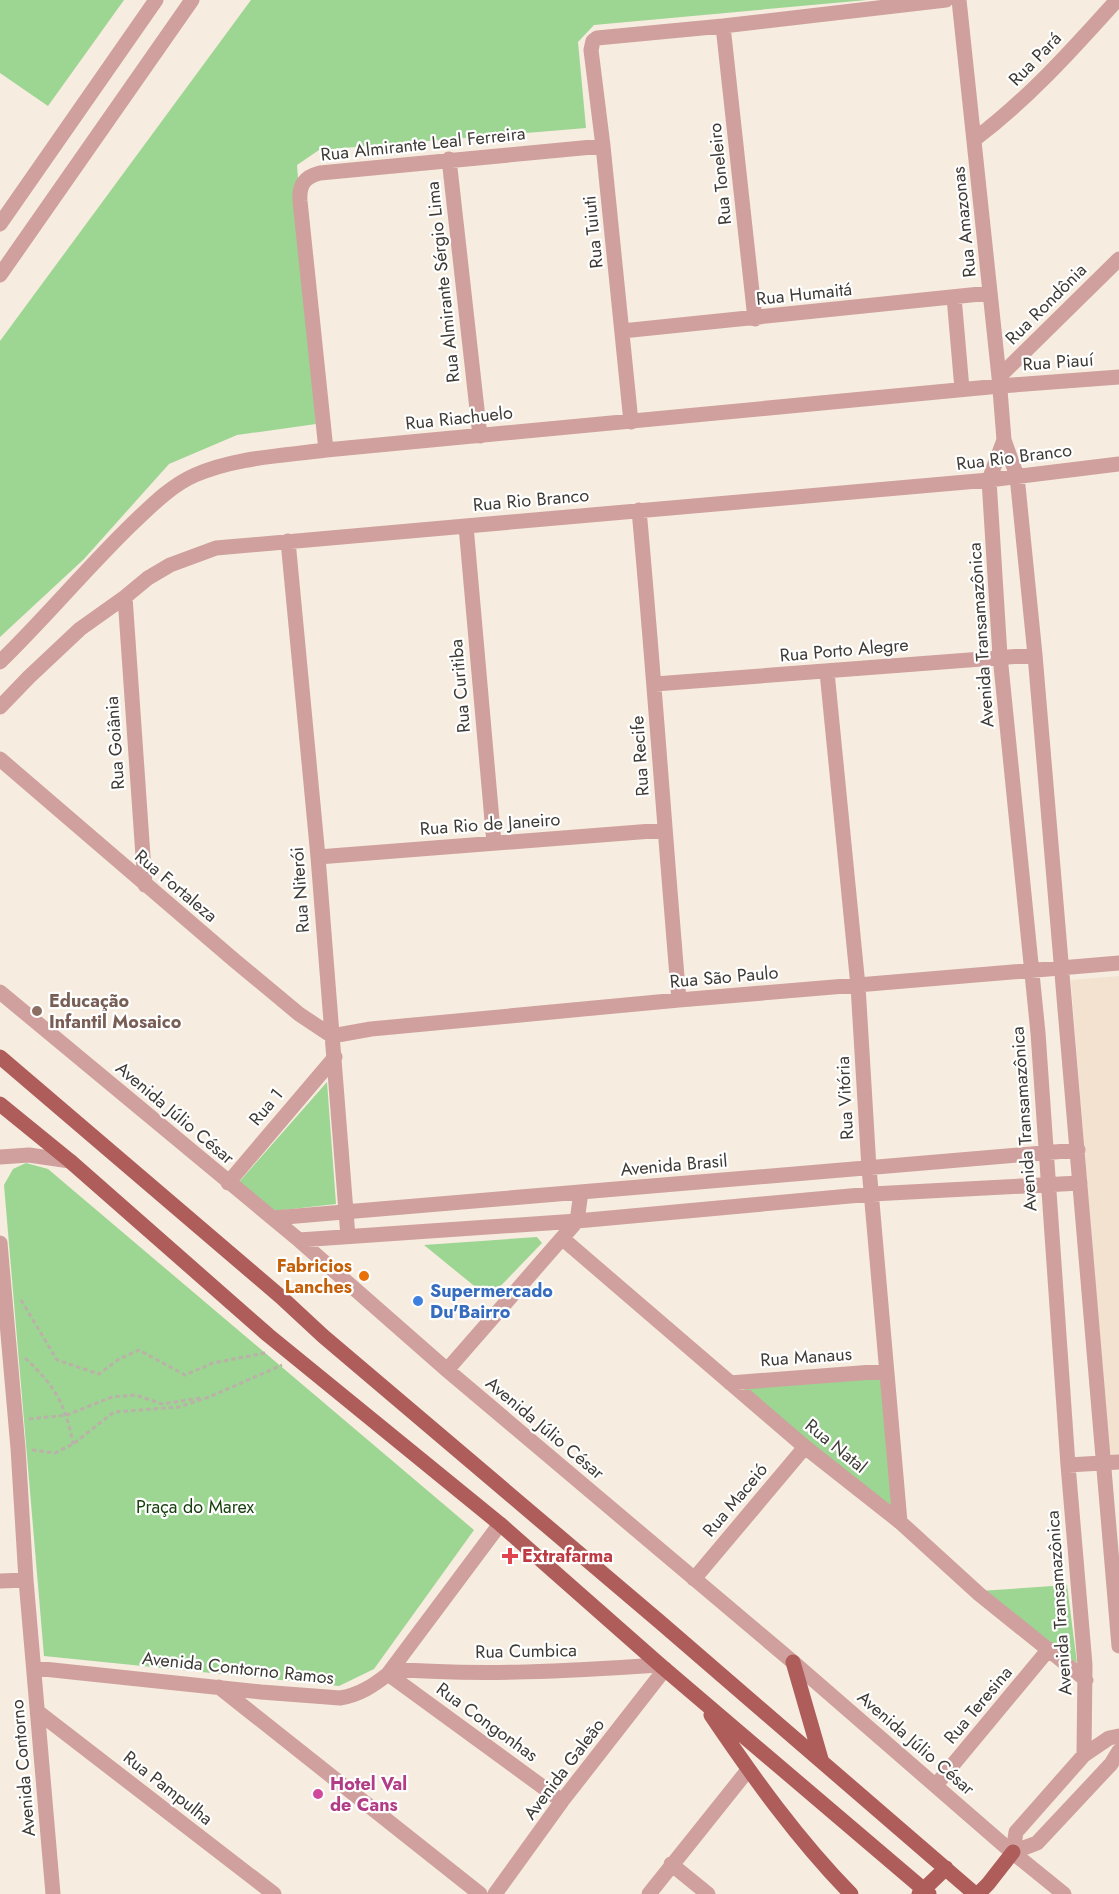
<svg xmlns="http://www.w3.org/2000/svg" width="1119" height="1894" font-family="Jost,sans-serif">
<style>
.built{fill:#f2e2cf}
.green{fill:#9dd592}
.lines{fill:none;stroke-linecap:round;stroke-linejoin:round}
.path{stroke:#bab2a8;stroke-width:3;stroke-dasharray:4.5 3;stroke-linecap:butt}
.minor{stroke:#cfa09d;stroke-width:15}
.major{stroke:#ae5d5a;stroke-width:15}
.education-dot{fill:#8d6e63;stroke:#fff;stroke-width:2}
.food-dot{fill:#e8710a;stroke:#fff;stroke-width:2}
.shop-dot{fill:#3f7fe0;stroke:#fff;stroke-width:2}
.health-dot{fill:#e0444e;stroke:#fff;stroke-width:2}
.hotel-dot{fill:#d1479c;stroke:#fff;stroke-width:2}
.labels{text-anchor:middle;dominant-baseline:central;stroke-width:4.5;stroke-linejoin:round;paint-order:stroke}
.street-label{font-size:18px;fill:#3e3a35;stroke:#fff}
.education-label{font-size:18px;font-weight:bold;fill:#785e54;stroke:#fff;text-anchor:start}
.food-label{font-size:18px;font-weight:bold;fill:#c56008;stroke:#fff;text-anchor:end}
.shop-label{font-size:18px;font-weight:bold;fill:#366cbe;stroke:#fff;text-anchor:start}
.park-label{font-size:18px;fill:#153f0b;stroke:#fff}
.health-label{font-size:18px;font-weight:bold;fill:#be3a42;stroke:#fff;text-anchor:start}
.hotel-label{font-size:18px;font-weight:bold;fill:#b23c85;stroke:#fff;text-anchor:start}
</style>
<rect width="100%" height="100%" fill="#f6ecdf"/>
<!-- built -->
<path class="built" d="M 1119,976 L 1119,1455 L 1109,1456 L 1071,980 Z"/>
<!-- green -->
<path class="green" d="M 0,0 L 124,0 L 48,106 L 0,73 Z
M 251,0 L 867,0 L 594,25 L 578,42 L 586,128 L 319,150 L 297,165 L 316,424 L 237,435 L 169,464 L 84,559 L 0,637 L 0,341 Z
M 327,1082 L 336,1204 L 274,1211 L 239,1182 Z
M 26,1163 L 48,1169 L 474,1530 L 374,1669 L 339,1686 L 44,1656 L 4,1185 L 13,1169 Z
M 537,1237 L 542,1243 L 489,1298 L 424,1245 Z
M 886,1372 L 899,1524 L 736,1382 Z
M 1067,1585 L 1077,1663 L 980,1591 Z"/>
<g class="lines">
<!-- path -->
<path class="path" d="M 21,1300 L 57,1360 L 99,1374 L 119,1359 L 139,1350 L 185,1375 L 213,1363 L 265,1353
M 25,1358 C 56,1387 65,1403 73,1444
M 29,1419 L 67,1415 L 112,1397 L 136,1395 L 162,1404 L 200,1398
M 32,1450 L 55,1453 L 73,1444 L 114,1412 L 179,1407 L 209,1397 L 282,1365"/>
<!-- minor -->
<path class="minor" d="M 959,0 L 999,377 L 1004,440 L 1017,476 L 1035,655 L 1119,1646
M 723,26 L 755,319
M 975,139 C 1029,98 1072,50 1117,0
M 449,159 L 480,436
M 0,224 L 156,0
M 0,275 L 192,0
M 954,297 L 962,389
M 622,331 L 990,293
M 999,377 L 1119,259
M 631,422 L 603,146 L 591,50 L 593,41 L 597,38 L 723,26 L 946,0
M 1004,440 L 989,480 L 1000,656 L 1038,1033 L 1068,1465 L 1085,1665 L 1084,1755
M 326,450 L 300,201 C 299,185 304,177 320,173 L 603,146
M 639,510 C 654,673 665,837 679,1000
M 466,526 L 494,843
M 288,541 L 318,857 L 348,1237
M 125,597 L 145,885
M 0,662 C 45,618 85,570 130,526 C 150,507 170,486 195,475 C 236,457 282,456 326,450 L 1000,386 L 1119,377
M 827,672 L 858,986 L 869,1168 L 900,1522
M 655,684 L 1035,655
M 0,707 L 29,677 L 80,629 L 125,597 L 148,578 L 170,565 L 216,548 L 989,480 L 1119,464
M 0,759 L 234,960 L 299,1014 L 332,1036 L 371,1029 L 679,1000 L 1119,963
M 318,857 L 665,830
M 0,992 L 299,1240 L 447,1370 L 793,1662 L 1006,1847 L 1064,1894
M 0,1157 L 29,1155 L 70,1161
M 228,1183 L 335,1057
M 273,1218 L 1078,1150
M 563,1239 L 805,1447 L 900,1522 L 979,1594 L 1086,1680
M 299,1240 L 577,1221 L 872,1194 L 1080,1183
M 0,1243 L 18,1448 L 26,1580 L 53,1894
M 447,1370 L 577,1221 L 581,1192
M 730,1383 L 886,1371
M 1068,1465 L 1119,1462
M 694,1579 L 805,1447
M 0,1581 L 26,1580
M 34,1668 L 261,1692 L 340,1698 C 359,1695 373,1686 388,1674 L 500,1524
M 392,1669 C 481,1676 571,1671 660,1665
M 388,1674 L 562,1801
M 219,1687 L 480,1894
M 38,1712 L 274,1894
M 1119,1736 L 1109,1738 L 1084,1755 L 1016,1832 L 1013,1852 L 1037,1843 L 1111,1764 L 1119,1751
M 936,1785 L 1049,1649
M 671,1864 L 708,1894
M 495,1894 L 562,1801 L 665,1669
M 649,1894 L 748,1770"/>
<!-- major -->
<path class="major" d="M 0,1057 L 281,1297 L 323,1336 L 660,1622 L 975,1894
M 0,1104 L 70,1161 L 268,1335 L 500,1524 L 660,1665 L 929,1894
M 793,1662 L 821,1759
M 711,1715 C 753,1777 798,1840 851,1894
M 919,1894 L 946,1868
M 978,1894 L 988,1884 L 1013,1852"/>
</g>
<!-- markers -->
<circle class="education-dot" cx="37" cy="1011" r="6"/>
<circle class="food-dot" cx="364" cy="1276" r="6"/>
<circle class="shop-dot" cx="418" cy="1301" r="6"/>
<path class="health-dot" d="M507 1547h6v6h6v6h-6v6h-6v-6h-6v-6h6z"/>
<circle class="hotel-dot" cx="318" cy="1794" r="6"/>
<g class="labels">
<!-- street labels -->
<g class="street-label">
<text transform="translate(1035 59) rotate(-46)">Rua Pará</text>
<text transform="translate(423 144) rotate(-6)">Rua Almirante Leal Ferreira</text>
<text transform="translate(720 174) rotate(-96)">Rua Toneleiro</text>
<text transform="translate(964 222) rotate(-96)">Rua Amazonas</text>
<text transform="translate(593 232) rotate(-96)">Rua Tuiuti</text>
<text transform="translate(443 282) rotate(-96)">Rua Almirante Sérgio Lima</text>
<text transform="translate(804 294) rotate(-6)">Rua Humaitá</text>
<text transform="translate(1046 304) rotate(-45)">Rua Rondônia</text>
<text transform="translate(1058 362) rotate(-4)">Rua Piauí</text>
<text transform="translate(459 418) rotate(-6)">Rua Riachuelo</text>
<text transform="translate(1014 457) rotate(-7)">Rua Rio Branco</text>
<text transform="translate(531 500) rotate(-5)">Rua Rio Branco</text>
<text transform="translate(981 635) rotate(-94)">Avenida Transamazônica</text>
<text transform="translate(844 650) rotate(-5)">Rua Porto Alegre</text>
<text transform="translate(460 686) rotate(-95)">Rua Curitiba</text>
<text transform="translate(115 743) rotate(-94)">Rua Goiânia</text>
<text transform="translate(640 756) rotate(-94)">Rua Recife</text>
<text transform="translate(490 824) rotate(-4)">Rua Rio de Janeiro</text>
<text transform="translate(176 886) rotate(40)">Rua Fortaleza</text>
<text transform="translate(300 890) rotate(-94)">Rua Niterói</text>
<text transform="translate(724 977) rotate(-5)">Rua São Paulo</text>
<text transform="translate(845 1098) rotate(-93)">Rua Vitória</text>
<text transform="translate(266 1107) rotate(-50)">Rua 1</text>
<text transform="translate(175 1113) rotate(40)">Avenida Júlio César</text>
<text transform="translate(1024 1119) rotate(-94)">Avenida Transamazônica</text>
<text transform="translate(674 1165) rotate(-5)">Avenida Brasil</text>
<text transform="translate(806 1357) rotate(-4)">Rua Manaus</text>
<text transform="translate(545 1428) rotate(40)">Avenida Júlio César</text>
<text transform="translate(836 1446) rotate(39)">Rua Natal</text>
<text transform="translate(735 1500) rotate(-50)">Rua Maceió</text>
<text transform="translate(1059 1603) rotate(-94)">Avenida Transamazônica</text>
<text transform="translate(526 1651) rotate(-1)">Rua Cumbica</text>
<text transform="translate(238 1668) rotate(6)">Avenida Contorno Ramos</text>
<text transform="translate(978 1705) rotate(-50)">Rua Teresina</text>
<text transform="translate(487 1722) rotate(36)">Rua Congonhas</text>
<text transform="translate(916 1743) rotate(41)">Avenida Júlio César</text>
<text transform="translate(23 1768) rotate(-95)">Avenida Contorno</text>
<text transform="translate(564 1769) rotate(-53)">Avenida Galeão</text>
<text transform="translate(168 1788) rotate(38)">Rua Pampulha</text>
</g>
<!-- education labels -->
<g class="education-label">
<text x="49" y="1001">Educação<tspan x="49" dy="21">Infantil Mosaico</tspan></text>
</g>
<!-- food labels -->
<g class="food-label">
<text x="352" y="1266">Fabricios<tspan x="352" dy="21">Lanches</tspan></text>
</g>
<!-- shop labels -->
<g class="shop-label">
<text x="430" y="1291">Supermercado<tspan x="430" dy="21">Du'Bairro</tspan></text>
</g>
<!-- park labels -->
<g class="park-label">
<text x="195" y="1507">Praça do Marex</text>
</g>
<!-- health labels -->
<g class="health-label">
<text x="522" y="1556">Extrafarma</text>
</g>
<!-- hotel labels -->
<g class="hotel-label">
<text x="330" y="1784">Hotel Val<tspan x="330" dy="21">de Cans</tspan></text>
</g>
</g>
</svg>
